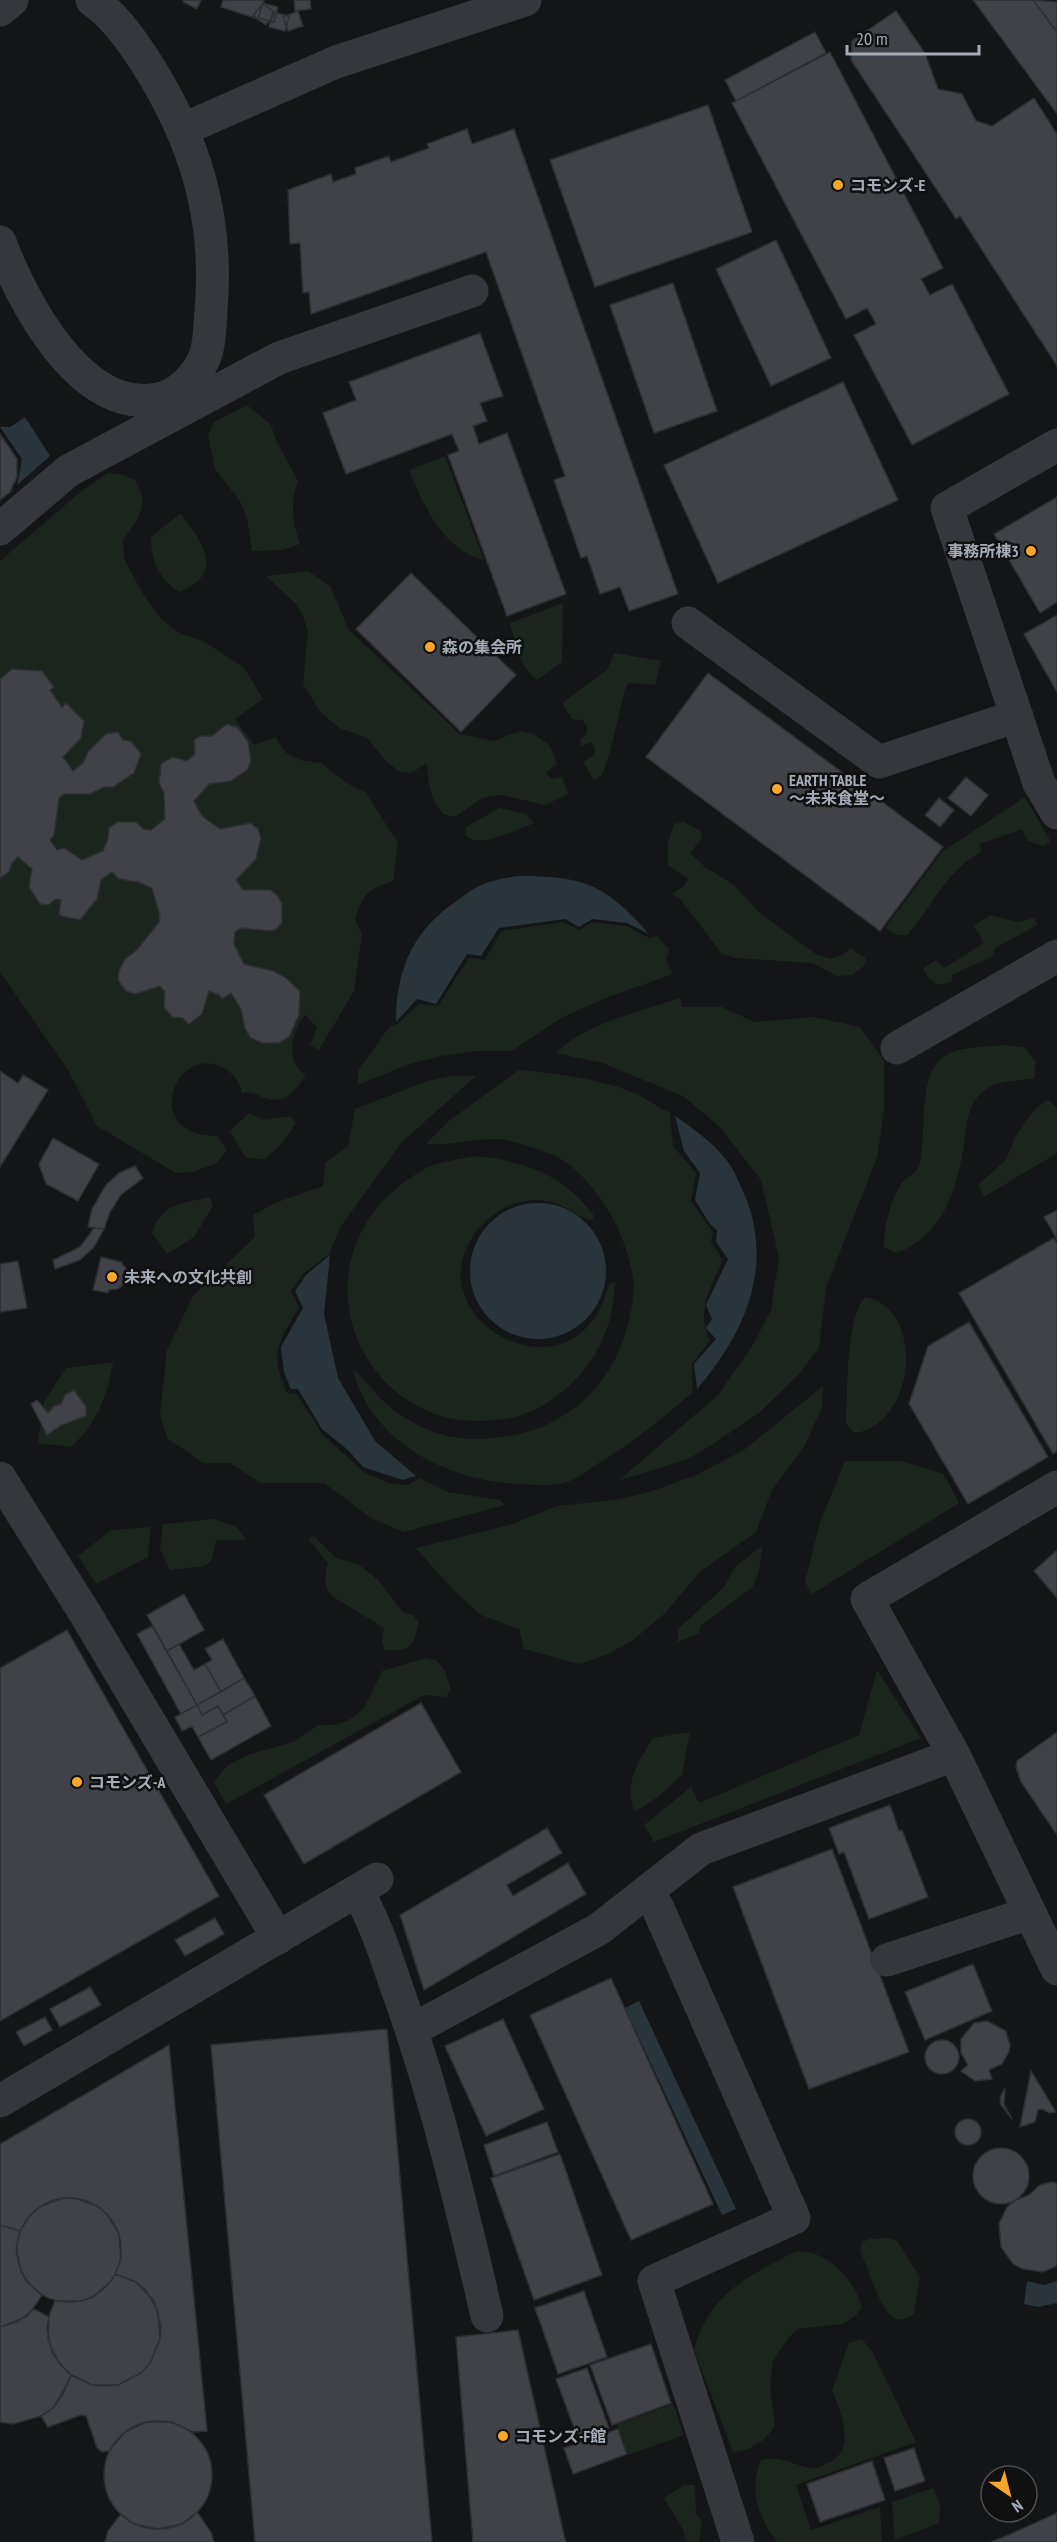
<svg xmlns="http://www.w3.org/2000/svg" width="1057" height="2542" font-family="'PT Sans Narrow','Noto Sans JP',sans-serif">
<style>
.green{fill:#1c251d}
.water{fill:#2a353b}
.building{fill:#404247;stroke:#2e2f33;stroke-width:1.5}
.lines{fill:none;stroke-linecap:round;stroke-linejoin:round}
.minor{stroke:#35373c;stroke-width:33}
.poi-dot{fill:#f9a62a;stroke:#101011;stroke-width:2}
.labels{text-anchor:middle;dominant-baseline:central;stroke-width:5;stroke-linejoin:round;paint-order:stroke}
.poi-label{font-size:16px;font-weight:bold;fill:#a6acb7;stroke:#101011;text-anchor:start}
</style>
<rect width="100%" height="100%" fill="#141516"/>
<!-- green -->
<path class="green" d="M 247,405 L 271,425 L 276,440 L 298,481 C 290,505 292,520 300,544 L 283,550 L 252,551 L 247,519 L 240,501 L 215,469 L 208,435 L 214,422 Z
M 445,456 L 484,560 C 444,551 423,505 409,470 Z
M 108,473 L 121,474 L 135,480 L 142,495 L 142,508 L 137,520 L 123,540 L 124,559 L 142,592 L 161,619 L 181,634 L 203,641 L 244,668 L 263,699 L 235,719 L 254,745 L 275,737 L 286,753 L 300,760 L 321,763 L 347,783 L 366,793 L 398,843 L 393,881 C 368,889 362,895 355,920 L 362,934 L 354,991 L 319,1050 L 310,1045 L 317,1027 L 305,1015 C 292,1030 284,1064 306,1074 C 297,1090 286,1105 265,1098 C 257,1095 251,1091 242,1093 C 241,1084 234,1075 227,1070 C 177,1037 137,1137 218,1136 L 227,1150 L 217,1163 L 193,1172 L 176,1173 L 97,1126 L 68,1070 L 0,972 L 0,561 L 84,489 Z
M 181,513 C 202,544 227,572 179,592 C 158,577 151,561 151,537 Z
M 308,571 L 330,586 L 349,630 L 460,734 L 494,741 L 520,731 L 534,734 L 550,746 L 557,764 L 546,773 L 552,779 L 562,777 L 568,794 L 545,805 L 501,795 L 482,798 L 455,817 L 443,814 C 430,798 428,783 427,763 L 411,773 L 400,772 L 387,762 L 366,737 L 341,729 L 320,712 L 303,684 L 308,631 L 303,616 L 296,604 L 266,576 Z
M 563,603 L 562,662 L 537,680 C 519,666 515,644 510,623 Z
M 614,653 L 661,661 L 655,685 L 629,683 L 625,689 L 610,752 L 602,775 L 594,780 L 583,762 L 594,755 L 595,748 L 591,742 L 581,747 L 580,740 L 587,733 L 587,726 L 582,720 L 572,719 L 562,703 L 607,670 Z
M 1025,797 L 1051,842 L 1043,846 L 1028,841 L 1022,829 L 980,844 L 981,852 C 946,871 932,907 907,935 L 898,935 L 885,928 L 942,852 Z
M 499,808 L 525,814 L 535,823 C 518,828 477,852 465,834 L 466,827 Z
M 684,822 L 701,831 L 702,838 L 690,853 L 705,867 L 734,885 L 761,914 L 816,954 L 830,959 L 844,954 L 850,948 L 866,959 L 864,966 L 852,975 L 837,976 L 812,963 L 736,958 L 722,954 L 680,899 L 672,894 L 684,886 L 688,879 L 668,865 L 668,843 L 674,824 Z
M 990,915 L 1018,922 L 1035,918 L 1037,925 L 994,949 L 993,956 L 952,975 L 952,982 L 938,985 L 929,979 L 923,969 L 936,960 L 944,968 L 984,943 L 974,926 Z
M 563,922 L 579,930 L 592,922 L 626,926 L 649,938 L 657,936 L 669,949 L 666,960 L 673,974 L 608,997 L 563,1017 L 511,1051 L 479,1051 L 441,1056 L 409,1064 L 357,1085 L 359,1069 L 390,1026 L 397,1024 L 419,1004 L 438,1006 L 469,958 L 485,960 L 501,931 Z
M 680,998 L 682,1007 L 722,1007 L 754,1022 L 814,1017 L 860,1027 L 884,1061 L 884,1111 L 877,1157 L 826,1288 L 819,1348 L 799,1374 L 759,1413 L 710,1446 L 688,1459 L 618,1481 L 718,1395 L 751,1348 L 771,1310 L 779,1258 L 761,1180 L 720,1127 L 683,1096 L 602,1063 L 556,1053 C 583,1024 643,1011 680,998 Z
M 1002,1045 L 1025,1047 L 1036,1062 L 1034,1078 C 1016,1082 1000,1079 985,1090 C 967,1103 967,1124 964,1144 C 957,1189 943,1237 896,1253 L 884,1247 C 884,1227 890,1202 900,1185 C 904,1178 916,1174 919,1166 C 927,1136 918,1086 937,1063 C 951,1045 982,1048 1002,1045 Z
M 519,1070 C 558,1074 598,1078 634,1093 C 646,1098 658,1107 670,1113 L 673,1146 L 696,1173 L 691,1201 L 713,1232 L 711,1242 L 723,1260 C 711,1287 695,1313 710,1341 L 692,1363 L 693,1392 C 662,1419 629,1445 594,1466 C 586,1472 576,1479 567,1482 C 552,1487 537,1485 522,1484 C 450,1482 372,1444 353,1370 C 364,1377 372,1389 381,1399 C 394,1412 414,1424 431,1431 C 454,1440 478,1440 502,1437 C 564,1430 611,1387 627,1328 C 631,1313 635,1294 633,1278 C 629,1251 617,1222 601,1199 C 589,1183 574,1165 555,1156 C 542,1150 512,1140 499,1139 C 475,1138 450,1146 426,1144 L 450,1120 Z
M 452,1076 L 476,1076 L 402,1142 L 341,1226 L 329,1254 L 303,1274 L 291,1291 L 299,1307 C 278,1343 269,1352 287,1393 L 297,1394 L 322,1434 L 365,1473 L 389,1483 L 408,1485 L 419,1478 L 448,1492 L 500,1500 L 505,1505 L 404,1532 L 371,1518 L 324,1483 L 261,1483 L 230,1463 L 203,1463 L 167,1438 L 160,1415 L 167,1350 L 193,1296 L 255,1237 L 253,1215 L 275,1203 L 323,1186 L 325,1163 L 348,1146 L 355,1109 L 427,1081 Z
M 1048,1100 L 1057,1108 L 1057,1153 L 984,1197 L 978,1185 L 1006,1160 L 1015,1137 L 1035,1109 Z
M 249,1113 L 264,1120 L 291,1116 L 296,1123 L 281,1145 L 265,1159 L 246,1158 L 230,1131 Z
M 478,1156 C 529,1163 560,1173 593,1214 L 593,1220 C 571,1216 563,1199 534,1200 C 510,1201 490,1214 476,1232 C 410,1321 578,1411 609,1284 L 615,1282 C 614,1328 594,1368 558,1395 C 534,1414 509,1421 479,1421 C 381,1422 315,1314 364,1227 C 376,1204 399,1184 421,1171 C 438,1161 459,1159 478,1156 Z
M 210,1197 L 213,1206 L 194,1237 L 167,1254 L 152,1233 C 163,1202 182,1204 210,1197 Z
M 865,1297 C 924,1306 918,1423 855,1433 L 846,1424 C 848,1393 845,1319 865,1297 Z
M 113,1362 C 107,1397 97,1423 71,1447 L 38,1443 L 44,1402 L 66,1368 Z
M 823,1386 L 822,1407 L 805,1445 L 772,1490 L 756,1532 L 701,1571 L 665,1613 L 632,1641 L 606,1655 L 579,1664 L 524,1649 L 519,1629 L 481,1615 L 454,1591 L 416,1548 L 513,1524 L 556,1506 L 615,1500 L 649,1492 L 694,1476 L 744,1450 Z
M 845,1461 L 901,1461 L 944,1474 L 959,1503 L 812,1594 L 805,1582 L 820,1522 Z
M 214,1519 L 235,1526 L 247,1540 L 216,1540 L 212,1560 L 205,1566 L 170,1570 L 160,1549 L 163,1524 Z
M 151,1527 L 148,1557 L 96,1584 L 78,1556 L 111,1530 Z
M 314,1536 L 336,1558 L 358,1564 L 377,1579 L 404,1613 L 412,1614 L 419,1622 C 412,1649 412,1650 385,1650 L 382,1643 L 384,1628 L 332,1596 C 323,1586 325,1576 328,1563 L 308,1539 Z
M 762,1546 L 759,1571 L 752,1588 L 701,1625 L 699,1633 L 678,1642 L 678,1629 L 723,1588 L 736,1566 Z
M 425,1658 L 436,1660 L 444,1669 L 451,1689 L 446,1697 L 424,1695 L 226,1804 L 214,1782 L 228,1765 L 248,1755 L 293,1742 L 319,1725 L 335,1725 L 349,1720 L 364,1708 L 382,1671 Z
M 877,1670 L 921,1738 L 654,1842 L 644,1825 L 691,1787 L 699,1803 L 859,1735 Z
M 690,1732 L 682,1775 L 659,1796 L 635,1812 C 622,1785 639,1761 653,1738 Z
M 889,2238 L 897,2241 L 920,2277 L 914,2314 C 908,2317 903,2321 896,2319 C 881,2315 868,2266 860,2251 L 862,2242 L 870,2239 Z
M 797,2251 C 828,2251 853,2278 862,2307 L 856,2315 L 843,2324 L 798,2329 L 790,2336 L 773,2360 L 770,2386 L 775,2426 C 764,2442 752,2450 733,2452 L 694,2350 C 709,2293 749,2275 797,2251 Z
M 862,2339 L 872,2351 L 916,2442 L 796,2485 L 811,2530 L 880,2507 L 882,2542 L 777,2542 C 758,2516 748,2491 761,2460 C 784,2454 794,2467 815,2468 C 819,2468 824,2465 828,2463 C 857,2451 841,2412 832,2390 L 849,2343 Z
M 673,2404 L 684,2435 L 628,2455 L 617,2424 Z
M 684,2485 L 695,2485 L 696,2514 L 702,2521 L 699,2542 L 685,2541 L 683,2530 L 664,2498 Z
M 933,2488 L 940,2504 L 939,2523 L 895,2540 L 892,2502 Z"/>
<!-- water -->
<path class="water" d="M 25,417 L 50,456 L 17,485 L 22,459 L 0,427 L 10,427 Z
M 518,876 C 584,876 605,884 649,934 L 627,923 L 592,919 L 579,927 L 565,919 L 499,928 L 481,956 L 467,954 L 436,1004 L 417,999 L 396,1022 C 396,969 413,930 458,900 C 465,895 473,888 482,885 C 493,880 506,878 518,876 Z
M 675,1116 C 692,1128 710,1140 724,1157 C 734,1168 741,1187 747,1201 C 773,1272 743,1335 697,1389 L 694,1364 L 716,1339 L 706,1328 L 712,1319 L 706,1305 L 728,1259 L 716,1242 L 717,1230 L 710,1224 L 695,1200 L 700,1173 L 684,1151 Z
M470 1271a68 68 0 1 1 136 0a68 68 0 1 1-136 0Z
M 330,1255 L 324,1314 L 338,1378 L 375,1441 L 416,1476 L 403,1480 L 363,1467 L 348,1450 L 322,1429 L 298,1389 L 291,1389 L 284,1372 L 281,1347 L 303,1308 L 295,1291 L 306,1275 Z
M 639,2001 L 736,2209 L 722,2215 L 625,2008 Z
M 1027,2281 L 1044,2285 L 1057,2281 L 1057,2303 L 1038,2307 L 1024,2304 Z"/>
<!-- building -->
<path class="building" d="M 184,0 L 201,0 L 197,9 L 183,2 Z
M 223,0 L 264,0 L 258,19 L 221,7 Z
M 294,0 L 310,0 L 311,9 L 295,11 Z
M 973,0 L 1033,0 L 1057,32 L 1057,114 Z
M 1033,0 L 1057,2 L 1057,32 Z
M 263,3 L 275,13 L 266,25 L 253,16 Z
M 263,3 L 278,7 L 274,22 L 258,18 Z
M 298,11 L 303,26 L 288,31 L 283,17 Z
M 896,11 L 925,53 L 938,89 L 962,94 L 976,121 L 992,126 L 1034,98 L 1057,134 L 1057,366 L 960,216 L 956,219 L 851,60 L 852,41 Z
M 273,12 L 289,16 L 285,31 L 269,27 Z
M 815,32 L 826,53 L 736,101 L 725,80 Z
M 830,52 L 943,268 L 921,279 L 930,295 L 952,284 L 1009,394 L 912,445 L 854,335 L 876,324 L 867,308 L 846,319 L 732,103 Z
M 708,105 L 752,232 L 595,287 L 550,160 Z
M 467,129 L 472,144 L 514,129 L 678,594 L 629,611 L 620,587 L 600,594 L 587,556 L 581,558 L 554,480 L 565,476 L 486,252 L 311,314 L 309,292 L 303,293 L 300,243 L 290,244 L 288,190 L 331,174 L 333,182 L 356,174 L 355,168 L 389,156 L 391,162 L 429,148 L 427,144 Z
M 776,240 L 831,358 L 771,386 L 716,269 Z
M 673,283 L 717,411 L 654,433 L 610,305 Z
M 480,333 L 503,396 L 480,403 L 487,421 L 473,426 L 479,444 L 507,433 L 566,594 L 507,616 L 448,455 L 459,451 L 452,434 L 346,474 L 323,413 L 356,400 L 349,382 Z
M 843,382 L 898,500 L 718,583 L 664,465 Z
M 0,434 L 17,459 L 17,477 L 10,492 L 0,500 Z
M 1057,497 L 1057,602 L 1040,613 L 994,534 Z
M 411,573 L 516,675 L 461,732 L 356,629 Z
M 1057,615 L 1057,692 L 1024,634 Z
M 12,669 L 42,671 L 54,687 L 50,690 L 62,707 L 66,703 L 84,721 L 81,738 L 63,757 L 73,771 L 83,763 L 88,752 L 106,734 L 118,732 L 123,740 L 131,741 L 141,754 L 134,773 L 113,787 L 104,787 L 90,794 L 64,794 L 59,798 L 54,835 L 50,840 L 57,850 L 64,848 L 82,860 L 103,851 L 108,839 L 109,828 L 117,822 L 136,822 L 143,829 L 151,830 L 165,819 L 164,793 L 159,783 L 161,764 L 172,757 L 187,761 L 195,754 L 194,740 L 200,736 L 212,736 L 227,724 L 238,728 L 248,742 L 251,761 L 248,769 L 231,781 L 209,784 L 194,801 L 202,816 L 220,829 L 251,823 L 258,829 L 261,838 L 256,859 L 236,880 L 243,890 L 270,890 L 278,896 L 282,904 L 282,922 L 277,929 L 270,931 L 241,928 L 235,932 L 234,944 L 244,964 L 273,971 L 285,977 L 300,991 L 299,1015 L 289,1037 L 279,1043 L 262,1043 L 251,1038 L 245,1029 L 241,1009 L 231,993 L 222,999 L 219,995 L 209,991 L 202,1014 L 189,1024 L 182,1018 L 172,1017 L 164,1007 L 165,992 L 160,986 L 135,994 L 126,991 L 118,980 L 119,971 L 125,959 L 137,950 L 159,922 L 160,916 L 152,888 L 138,882 L 119,879 L 112,872 L 101,880 L 97,899 L 80,920 L 61,916 L 59,913 L 61,900 L 56,899 L 48,905 L 40,904 L 29,887 L 32,869 L 18,857 L 12,863 L 9,872 L 0,878 L 0,679 Z
M 708,673 L 943,847 L 880,931 L 646,757 Z
M 966,777 L 988,795 L 971,816 L 948,798 Z
M 939,798 L 954,810 L 940,827 L 925,815 Z
M 0,1071 L 18,1083 L 23,1075 L 48,1090 L 0,1167 Z
M 53,1138 L 99,1164 L 78,1201 L 46,1184 L 39,1164 Z
M 135,1166 L 143,1178 L 121,1195 L 110,1212 L 104,1229 L 88,1227 L 92,1209 L 106,1185 L 119,1173 Z
M 1057,1210 L 1057,1239 L 1044,1217 Z
M 94,1228 L 104,1229 L 94,1247 L 80,1260 L 55,1269 L 53,1260 L 80,1247 Z
M 1054,1238 L 1057,1244 L 1057,1451 L 1053,1454 L 959,1293 Z
M 101,1257 L 121,1262 L 127,1270 L 125,1283 L 118,1289 L 109,1290 L 108,1293 L 93,1290 Z
M 18,1261 L 27,1308 L 0,1312 L 0,1264 Z
M 969,1322 L 1048,1457 L 968,1504 L 909,1404 L 928,1346 Z
M 74,1390 L 86,1407 L 86,1416 L 62,1425 L 47,1435 L 31,1404 L 37,1400 L 48,1413 L 54,1406 L 61,1404 L 65,1395 Z
M 1057,1550 L 1057,1598 L 1034,1571 Z
M 184,1594 L 204,1630 L 167,1651 L 147,1615 Z
M 152,1626 L 197,1705 L 181,1714 L 137,1634 Z
M 67,1630 L 219,1896 L 0,2021 L 0,1668 Z
M 223,1639 L 244,1678 L 221,1692 L 205,1664 L 212,1660 L 205,1649 Z
M 179,1644 L 194,1670 L 205,1664 L 221,1692 L 197,1705 L 167,1651 Z
M 244,1678 L 255,1696 L 223,1715 L 218,1706 L 202,1715 L 197,1705 Z
M 255,1696 L 271,1726 L 211,1760 L 198,1737 L 227,1722 L 223,1715 Z
M 421,1703 L 461,1772 L 304,1864 L 264,1795 Z
M 197,1705 L 202,1715 L 218,1706 L 227,1722 L 198,1737 L 192,1726 L 182,1731 L 175,1717 Z
M 1057,1732 L 1057,1835 L 1021,1782 L 1016,1767 L 1017,1761 Z
M 890,1805 L 899,1831 L 902,1830 L 928,1897 L 869,1919 L 844,1852 L 839,1854 L 829,1828 Z
M 547,1828 L 562,1853 L 507,1885 L 513,1896 L 568,1863 L 586,1894 L 424,1990 L 400,1915 Z
M 832,1849 L 909,2052 L 809,2089 L 733,1887 Z
M 215,1918 L 224,1934 L 185,1956 L 175,1940 Z
M 973,1964 L 992,2011 L 925,2040 L 905,1992 Z
M 611,1978 L 713,2204 L 631,2240 L 530,2015 Z
M 90,1987 L 101,2005 L 60,2027 L 50,2009 Z
M 45,2017 L 52,2030 L 24,2046 L 16,2032 Z
M 503,2019 L 544,2109 L 486,2136 L 445,2046 Z
M 987,2021 L 1006,2031 L 1010,2045 L 1009,2052 L 1002,2064 L 989,2070 L 992,2079 L 975,2081 L 961,2071 L 968,2065 L 961,2053 L 961,2039 L 974,2023 Z
M 387,2029 L 432,2542 L 255,2542 L 211,2045 Z
M925 2057a17 17 0 1 1 34 0a17 17 0 1 1-34 0Z
M 169,2045 L 207,2431 L 193,2432 L 171,2422 L 146,2422 L 125,2432 L 109,2451 L 102,2452 L 97,2448 L 86,2416 L 81,2415 L 48,2427 L 41,2416 L 53,2408 L 62,2396 L 71,2375 L 92,2385 L 104,2386 L 118,2385 L 141,2373 L 150,2363 L 160,2339 L 158,2312 L 146,2290 L 136,2282 L 115,2274 L 121,2259 L 119,2234 L 107,2214 L 97,2206 L 74,2198 L 63,2198 L 40,2207 L 31,2214 L 20,2231 L 0,2225 L 0,2144 Z
M 1031,2071 L 1056,2112 L 1050,2113 L 1042,2109 L 1038,2110 L 1035,2122 L 1020,2127 Z
M 1005,2088 L 1004,2104 L 1012,2119 L 1001,2105 L 1000,2098 Z
M955 2132a13 13 0 1 1 26 0a13 13 0 1 1-26 0Z
M 547,2122 L 558,2152 L 494,2176 L 484,2145 Z
M973 2176a28 28 0 1 1 56 0a28 28 0 1 1-56 0Z
M 560,2154 L 602,2275 L 534,2300 L 491,2178 Z
M 1052,2182 L 1057,2183 L 1057,2266 L 1043,2272 L 1023,2269 L 1013,2264 L 1001,2247 L 999,2224 L 1007,2207 L 1016,2200 L 1029,2195 L 1040,2185 Z
M17 2250a52 52 0 1 1 104 0a52 52 0 1 1-104 0Z
M 0,2225 L 20,2231 L 16,2248 L 21,2271 L 27,2282 L 42,2295 L 28,2316 L 0,2327 Z
M 115,2274 L 136,2282 L 154,2301 L 161,2326 L 160,2339 L 150,2363 L 141,2373 L 118,2385 L 92,2385 L 68,2373 L 52,2353 L 47,2327 L 50,2313 L 55,2301 L 81,2301 L 93,2297 L 111,2281 Z
M 584,2291 L 607,2357 L 558,2374 L 535,2308 Z
M 34,2309 L 49,2317 L 48,2340 L 59,2363 L 71,2375 L 68,2383 L 53,2408 L 41,2416 L 13,2424 L 0,2422 L 0,2327 L 17,2322 Z
M 518,2330 L 564,2535 L 566,2542 L 473,2542 L 456,2337 Z
M 651,2344 L 671,2403 L 612,2425 L 590,2365 Z
M 587,2368 L 609,2428 L 578,2439 L 556,2379 Z
M104 2475a54 54 0 1 1 108 0a54 54 0 1 1-108 0Z
M 618,2429 L 627,2454 L 573,2474 L 564,2448 Z
M 914,2448 L 925,2481 L 895,2491 L 884,2458 Z
M 872,2461 L 885,2500 L 820,2522 L 807,2484 Z
M 197,2512 L 211,2532 L 214,2542 L 105,2542 L 108,2531 L 121,2514 L 134,2524 L 158,2529 L 182,2524 Z
M 1057,2513 L 1057,2542 L 991,2542 L 1006,2536 Z"/>
<g class="lines">
<!-- minor -->
<path class="minor" d="M 0,10 L 12,0
M 184,129 L 336,62 L 525,0
M 0,242 C 22,301 81,415 158,399 C 178,395 195,378 204,359 C 210,345 210,325 211,310 C 219,217 195,139 145,61 C 131,39 114,15 92,0
M 1057,445 L 947,508 L 1039,783 L 1057,813
M 0,529 L 68,471 L 279,358 L 472,291
M 688,623 L 879,762 L 1017,716
M 897,1048 L 1057,956
M 0,1478 L 86,1615 L 278,1938
M 1057,1487 L 867,1599 L 954,1755 L 1057,1969
M 357,1891 C 377,1924 387,1961 400,1997 C 437,2101 462,2208 487,2316
M 657,1906 L 794,2218 L 654,2281 L 738,2542
M 887,1960 L 1030,1913
M 412,2030 L 599,1929 L 701,1849 L 954,1755
M 0,2101 L 377,1879"/>
</g>
<!-- markers -->
<g class="poi-dot">
<circle cx="838" cy="185" r="6"/>
<circle cx="1031" cy="551" r="6"/>
<circle cx="430" cy="647" r="6"/>
<circle cx="777" cy="789" r="6"/>
<circle cx="112" cy="1277" r="6"/>
<circle cx="77" cy="1782" r="6"/>
<circle cx="503" cy="2436" r="6"/>
</g>
<g class="labels">
<!-- poi labels -->
<g class="poi-label">
<text x="850" y="185">コモンズ-E</text>
<text x="1019" y="551" text-anchor="end">事務所棟3</text>
<text x="442" y="647">森の集会所</text>
<text x="789" y="780">EARTH TABLE<tspan x="789" dy="18">〜未来食堂〜</tspan></text>
<text x="124" y="1277">未来への文化共創</text>
<text x="89" y="1782">コモンズ-A</text>
<text x="515" y="2436">コモンズ-F館</text>
</g>
</g>
<!-- north arrow -->
<g transform="translate(1009 2494) rotate(145)"><circle r="28" fill="#101011" stroke="#4c4e53" stroke-width="1.5"/>
<path d="M0-4.5L10 22L0 15L-10 22Z" fill="#f9a62a"/>
<text y="-9" font-size="16" font-weight="bold" text-anchor="middle" fill="#a6acb7">N</text>
</g>
<!-- scale -->
<path d="M847 45v9h132v-9" fill="none" stroke="#a6acb7" stroke-width="3"/>
<text x="856" y="45" font-size="18" fill="#a6acb7" stroke="#101011" stroke-width="4.5" paint-order="stroke">20 m</text>
</svg>
